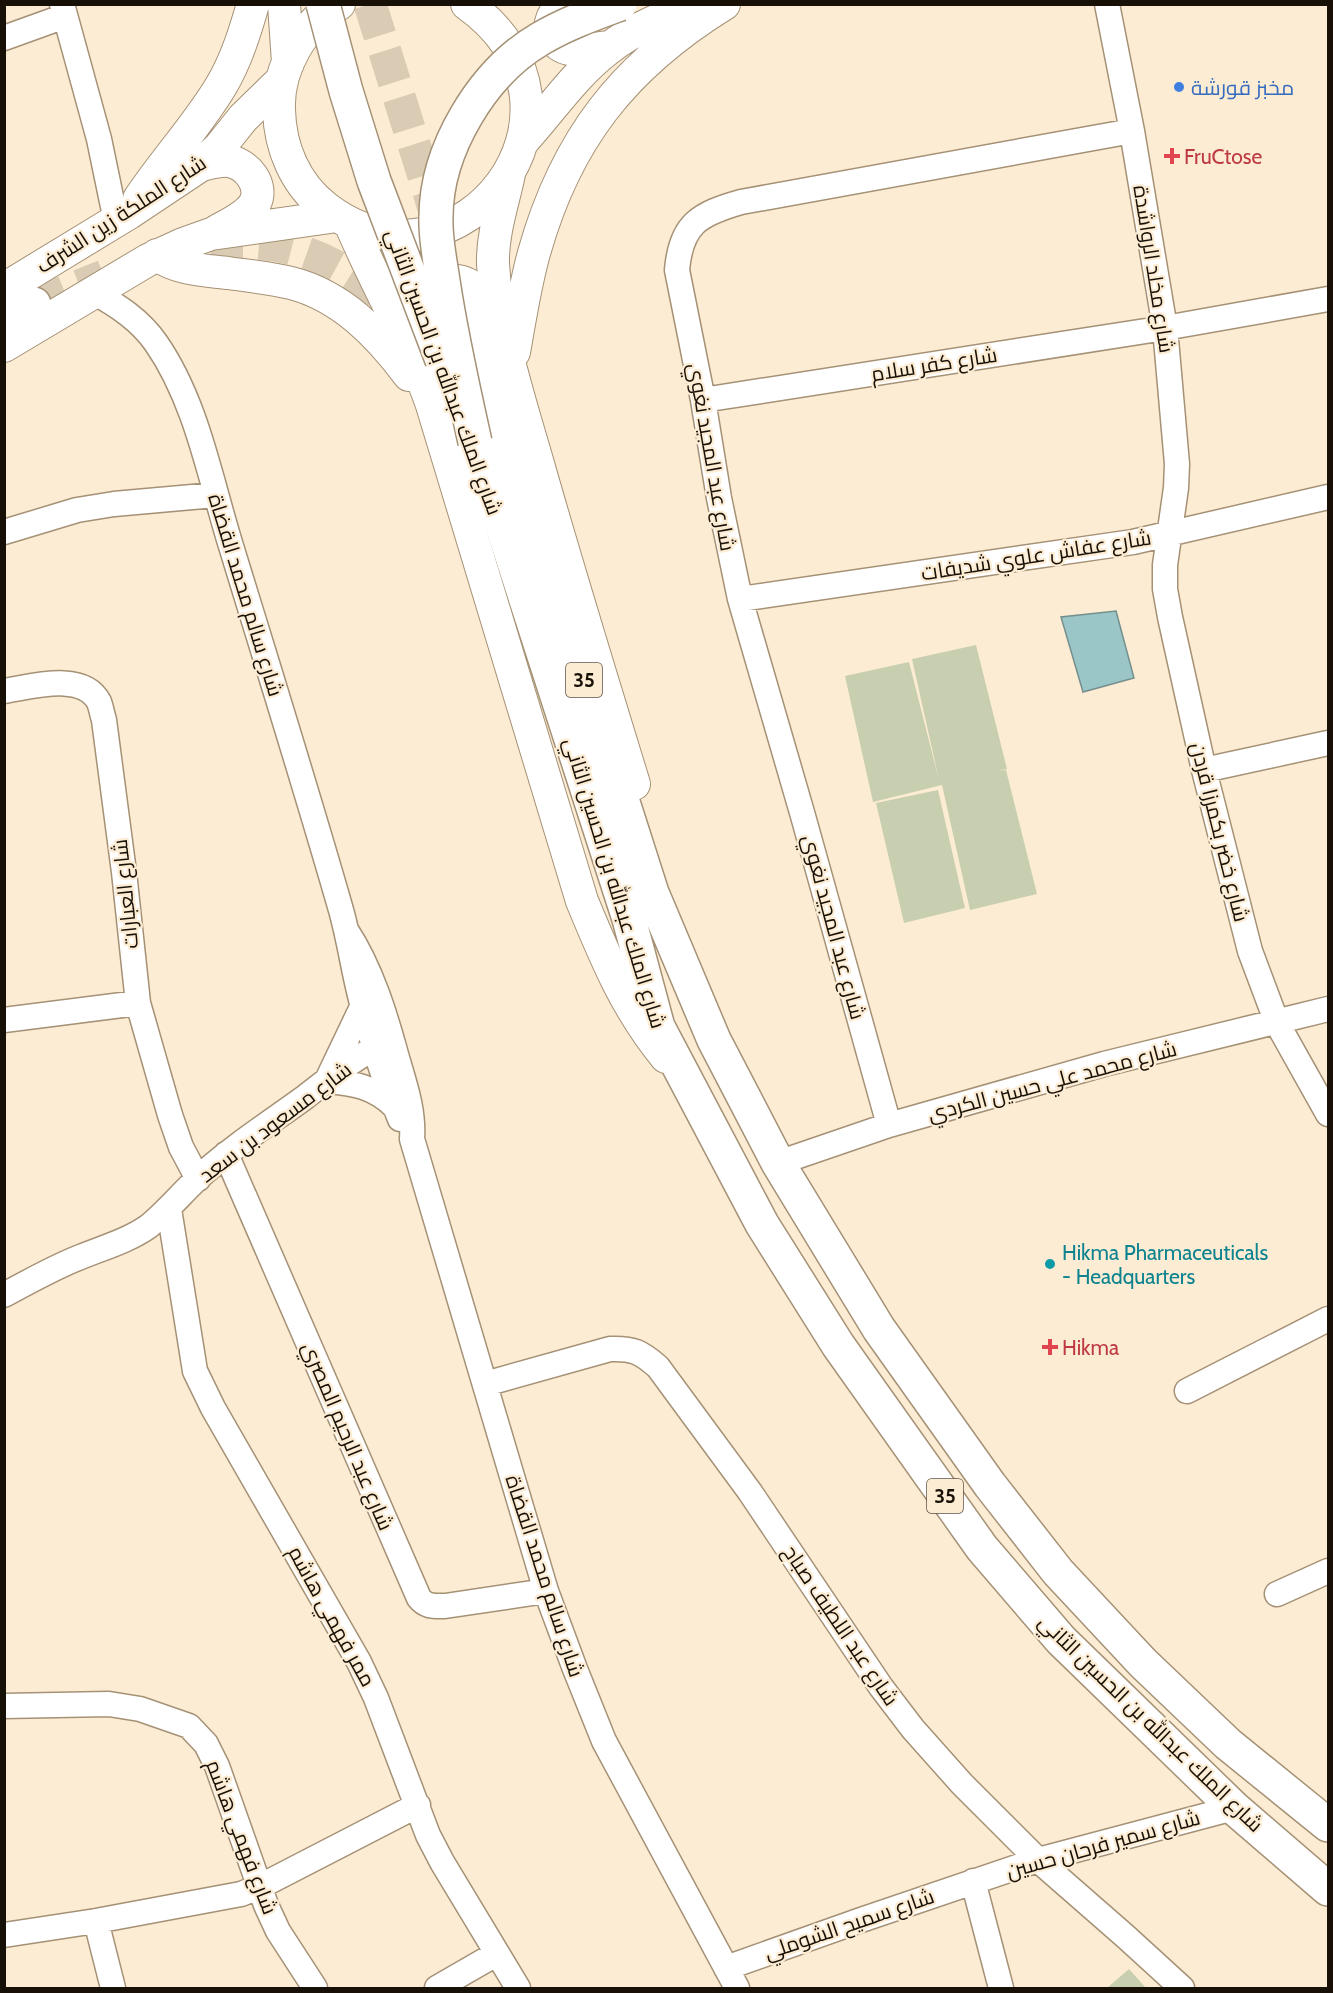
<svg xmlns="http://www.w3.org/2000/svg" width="1333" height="1993" font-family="Cabin,Cairo,sans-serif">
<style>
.green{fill:#c8cfb1}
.water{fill:#9bc6c8;stroke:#738f8e;stroke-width:1.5}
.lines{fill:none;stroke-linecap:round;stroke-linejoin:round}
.highway-tunnel{stroke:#dacbb5;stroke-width:33;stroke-dasharray:33 16;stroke-linecap:butt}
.minor-casing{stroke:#a59175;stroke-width:27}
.major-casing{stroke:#a59175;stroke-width:34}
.highway-casing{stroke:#a59175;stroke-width:36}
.minor{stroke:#fff;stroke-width:24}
.major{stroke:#fff;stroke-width:32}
.highway{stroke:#fff;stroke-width:33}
.highway-bridge-casing{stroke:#a59175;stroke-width:36;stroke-linecap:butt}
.highway-bridge{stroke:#fff;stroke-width:33}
.shop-dot{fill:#3f7fe0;stroke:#fdecd4;stroke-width:2}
.health-dot{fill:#e0444e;stroke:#fdecd4;stroke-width:2}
.culture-dot{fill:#0f9aa8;stroke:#fdecd4;stroke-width:2}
.labels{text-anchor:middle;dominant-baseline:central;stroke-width:4.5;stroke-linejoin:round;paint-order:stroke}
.shield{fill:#fdecd4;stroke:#5c5244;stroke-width:1.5}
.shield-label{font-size:20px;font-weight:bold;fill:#171006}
.shop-label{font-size:21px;fill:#366cbe;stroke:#fdecd4;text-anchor:start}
.health-label{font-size:21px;fill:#be3a42;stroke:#fdecd4;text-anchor:start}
.street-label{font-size:21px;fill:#171006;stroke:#fdecd4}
.culture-label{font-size:21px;fill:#0d838f;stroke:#fdecd4;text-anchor:start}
</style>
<rect width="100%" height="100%" fill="#fdecd4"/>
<!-- green -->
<path class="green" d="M 976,645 L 1007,769 L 998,771 L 1006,770 L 1037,894 L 970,910 L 942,785 L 873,802 L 845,676 L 909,662 L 939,780 L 912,659 Z
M 938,790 L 965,908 L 904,923 L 876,803 Z
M 1129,1969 L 1146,1988 L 1107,1988 Z"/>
<!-- water -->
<path class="water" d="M 1116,611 L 1134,678 L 1083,692 L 1061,617 Z"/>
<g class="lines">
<!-- highway-tunnel -->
<path class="highway-tunnel" d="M 370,4 L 438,221
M 210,244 C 288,236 334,258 394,306
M 34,304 L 104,276"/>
<defs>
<path id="minor" d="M 62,4 L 99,139 L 116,221
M 1107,4 L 1132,131 L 1165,328 L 1177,464 L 1176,488 L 1165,565 L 1165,589 L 1170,617 L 1204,770 L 1250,951 L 1277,1023 L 1328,1114
M 4,38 L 65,16
M 93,292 C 117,305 140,320 156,343 C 197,402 210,479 231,546 C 268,667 306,788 341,910 C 350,942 354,975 363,1007 C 373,1045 385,1083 400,1119
M 703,400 L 1165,328 L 1328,299
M 4,532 L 77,510 L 114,504 L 215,495
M 740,599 L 1133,542 L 1328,497
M 4,691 C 31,687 83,671 99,702 C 101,707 102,714 104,720 L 124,872 L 138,1003 L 170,1115 L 181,1147 L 198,1179
M 1204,770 L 1328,743
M 346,930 C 371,968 385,1014 397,1058 C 405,1085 414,1111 412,1139 L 546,1591 L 575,1669 L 604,1741 L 737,1988
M 4,1020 L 138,1003
M 329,1076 L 362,1007
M 327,1081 C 354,1083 375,1087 395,1107
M 889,1125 L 803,816 L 740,599 L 719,498 L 703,400 L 677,270 C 681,224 699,214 741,202 L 1132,131
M 226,1154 L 419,1598 C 426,1607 434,1606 445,1606 L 546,1591
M 778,1163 L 889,1125 L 1104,1064 L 1328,1009
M 169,1209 L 195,1371 L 213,1408 L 359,1662 L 376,1698 L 428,1835 L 442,1862 L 518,1988
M 4,1295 C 28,1282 53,1268 78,1258 C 102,1248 128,1241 149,1226 C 167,1211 181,1194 198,1178 C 231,1148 268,1124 304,1098 C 330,1078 357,1055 387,1042
M 485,1384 L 610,1349 C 633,1348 641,1352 658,1367 L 750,1492 L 881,1687 L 913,1729 L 962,1784 L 1038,1860 L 1125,1936 L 1182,1988
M 1187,1391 L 1328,1319
M 1277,1594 L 1328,1571
M 4,1706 L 109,1704 L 140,1709 L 189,1726 L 206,1744 L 217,1766 L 266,1905 L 278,1931 L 315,1988
M 973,1881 L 1001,1988
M 96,1921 L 113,1988
M 4,1935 L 96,1921 L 241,1894 L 259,1887 L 418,1805
M 726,1968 L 861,1920 L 1038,1860 L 1234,1808
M 437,1988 L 496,1954"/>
<path id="major" d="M 284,4 L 288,63
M 339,4 C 303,23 277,69 279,110 C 280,148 295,184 326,208 C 459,309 614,109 467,4
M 562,4 C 555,13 547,22 552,35 C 561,57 590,49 609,47
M 523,141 C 551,110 575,74 608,49 C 634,28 668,15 700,4
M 201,165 C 210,163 220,160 229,161 C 247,164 264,185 255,203 C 248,216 229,224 217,231
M 509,174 C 503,203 492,234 493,264 C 497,335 521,404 540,471 C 570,576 602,680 634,784
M 139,199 C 165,160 197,126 221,86 C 236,61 245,32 253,4
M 350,223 C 376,285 410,341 432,405 L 582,901 C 606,959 626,1008 666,1057
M 157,255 C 179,270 203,270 228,273 C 249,276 271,278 291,283 C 342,296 379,335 409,375
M 4,289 L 129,213 L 201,165 L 219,148 L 243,118 L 282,80
M 421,295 C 462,265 479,287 499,324
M 4,346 L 148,260 L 183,244 L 211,234 L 337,216
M 514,352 C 520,319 525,285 534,253 C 566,139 624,66 724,4"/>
<path id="highway" d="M 467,314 L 652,893 L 714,1040 L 778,1163 L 879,1329 L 990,1485 L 1058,1572 L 1143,1663 L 1228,1744 L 1328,1825
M 4,323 L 34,304
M 475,442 L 629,919 L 658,1027 L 762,1224 L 838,1345 L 982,1548 L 1061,1640 L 1234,1808 L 1328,1889"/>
</defs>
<!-- minor casing -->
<use href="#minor" class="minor-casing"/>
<!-- major casing -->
<use href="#major" class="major-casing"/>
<!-- highway casing -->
<use href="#highway" class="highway-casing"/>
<!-- minor -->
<use href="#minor" class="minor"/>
<!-- major -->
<use href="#major" class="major"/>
<!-- highway -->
<use href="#highway" class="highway"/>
<defs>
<path id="highway-bridge" d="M 323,4 L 346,91 L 374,181 L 442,360
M 475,442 C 463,388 451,335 443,281 C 440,260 435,238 436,217 C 436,150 482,73 540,39 C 565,24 593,14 620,4"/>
</defs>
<!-- highway-bridge casing -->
<use href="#highway-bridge" class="highway-bridge-casing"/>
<!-- highway-bridge -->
<use href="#highway-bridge" class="highway-bridge"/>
</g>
<!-- markers -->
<circle class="shop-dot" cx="1179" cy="87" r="6"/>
<g class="health-dot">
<path d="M1169 147h6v6h6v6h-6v6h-6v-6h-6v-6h6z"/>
<path d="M1047 1338h6v6h6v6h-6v6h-6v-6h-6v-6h6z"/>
</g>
<circle class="culture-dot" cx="1050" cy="1264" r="6"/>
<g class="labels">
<!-- shield labels -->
<g class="shield">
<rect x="566" y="663" width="36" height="34" rx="4.5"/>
<rect x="927" y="1479" width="36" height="34" rx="4.5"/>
</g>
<g class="shield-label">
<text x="584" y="680">35</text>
<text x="945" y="1496">35</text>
</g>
<!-- shop labels -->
<g class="shop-label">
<text x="1191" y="87">مخبز قورشة</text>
</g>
<!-- health labels -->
<g class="health-label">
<text x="1184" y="156">FruCtose</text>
<text x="1062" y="1347">Hikma</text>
</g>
<!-- street labels -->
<g class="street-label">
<text transform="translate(121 214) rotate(-33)">شارع الملكة زين الشرف</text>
<text transform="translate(1154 269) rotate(81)">شارع مخلد الرواشدة</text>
<text transform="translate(934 364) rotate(-9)">شارع كفر سلام</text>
<text transform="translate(444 372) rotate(70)">شارع الملك عبدالله بن الحسين الثاني</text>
<text transform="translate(712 457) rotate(80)">شارع عبد المجيد نغوي</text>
<text transform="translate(1036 555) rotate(-9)">شارع عفاش علوي شديفات</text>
<text transform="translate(246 595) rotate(73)">شارع سالم محمد القضاة</text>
<text transform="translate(1220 832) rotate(76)">شارع خضر بكمرزا قردن</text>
<text transform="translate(615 883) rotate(73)">شارع الملك عبدالله بن الحسين الثاني</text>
<text transform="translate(125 894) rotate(-96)">شارع العبارات</text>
<text transform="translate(834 927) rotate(75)">شارع عبد المجيد نغوي</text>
<text transform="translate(1052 1081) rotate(-15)">شارع محمد علي حسين الكردي</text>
<text transform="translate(275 1122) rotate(-37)">شارع مسعود بن سعد</text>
<text transform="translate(348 1436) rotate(67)">شارع عبد الرحيم المصري</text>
<text transform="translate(545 1576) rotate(72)">شارع سالم محمد القضاة</text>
<text transform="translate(332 1616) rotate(61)">ممر فهمي هاشم</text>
<text transform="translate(841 1625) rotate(56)">شارع عبد اللطيف صباح</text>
<text transform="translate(1151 1723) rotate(44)">شارع الملك عبدالله بن الحسين الثاني</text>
<text transform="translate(242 1837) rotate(69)">شارع فهمي هاشم</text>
<text transform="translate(1103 1844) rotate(-16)">شارع سمير فرحان حسين</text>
<text transform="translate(849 1924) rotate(-19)">شارع سميح الشوملي</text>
</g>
<!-- culture labels -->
<g class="culture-label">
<text x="1062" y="1252">Hikma Pharmaceuticals<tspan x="1062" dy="24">- Headquarters</tspan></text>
</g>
</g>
<!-- border -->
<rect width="1333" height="1993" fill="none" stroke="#171006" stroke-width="12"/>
</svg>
